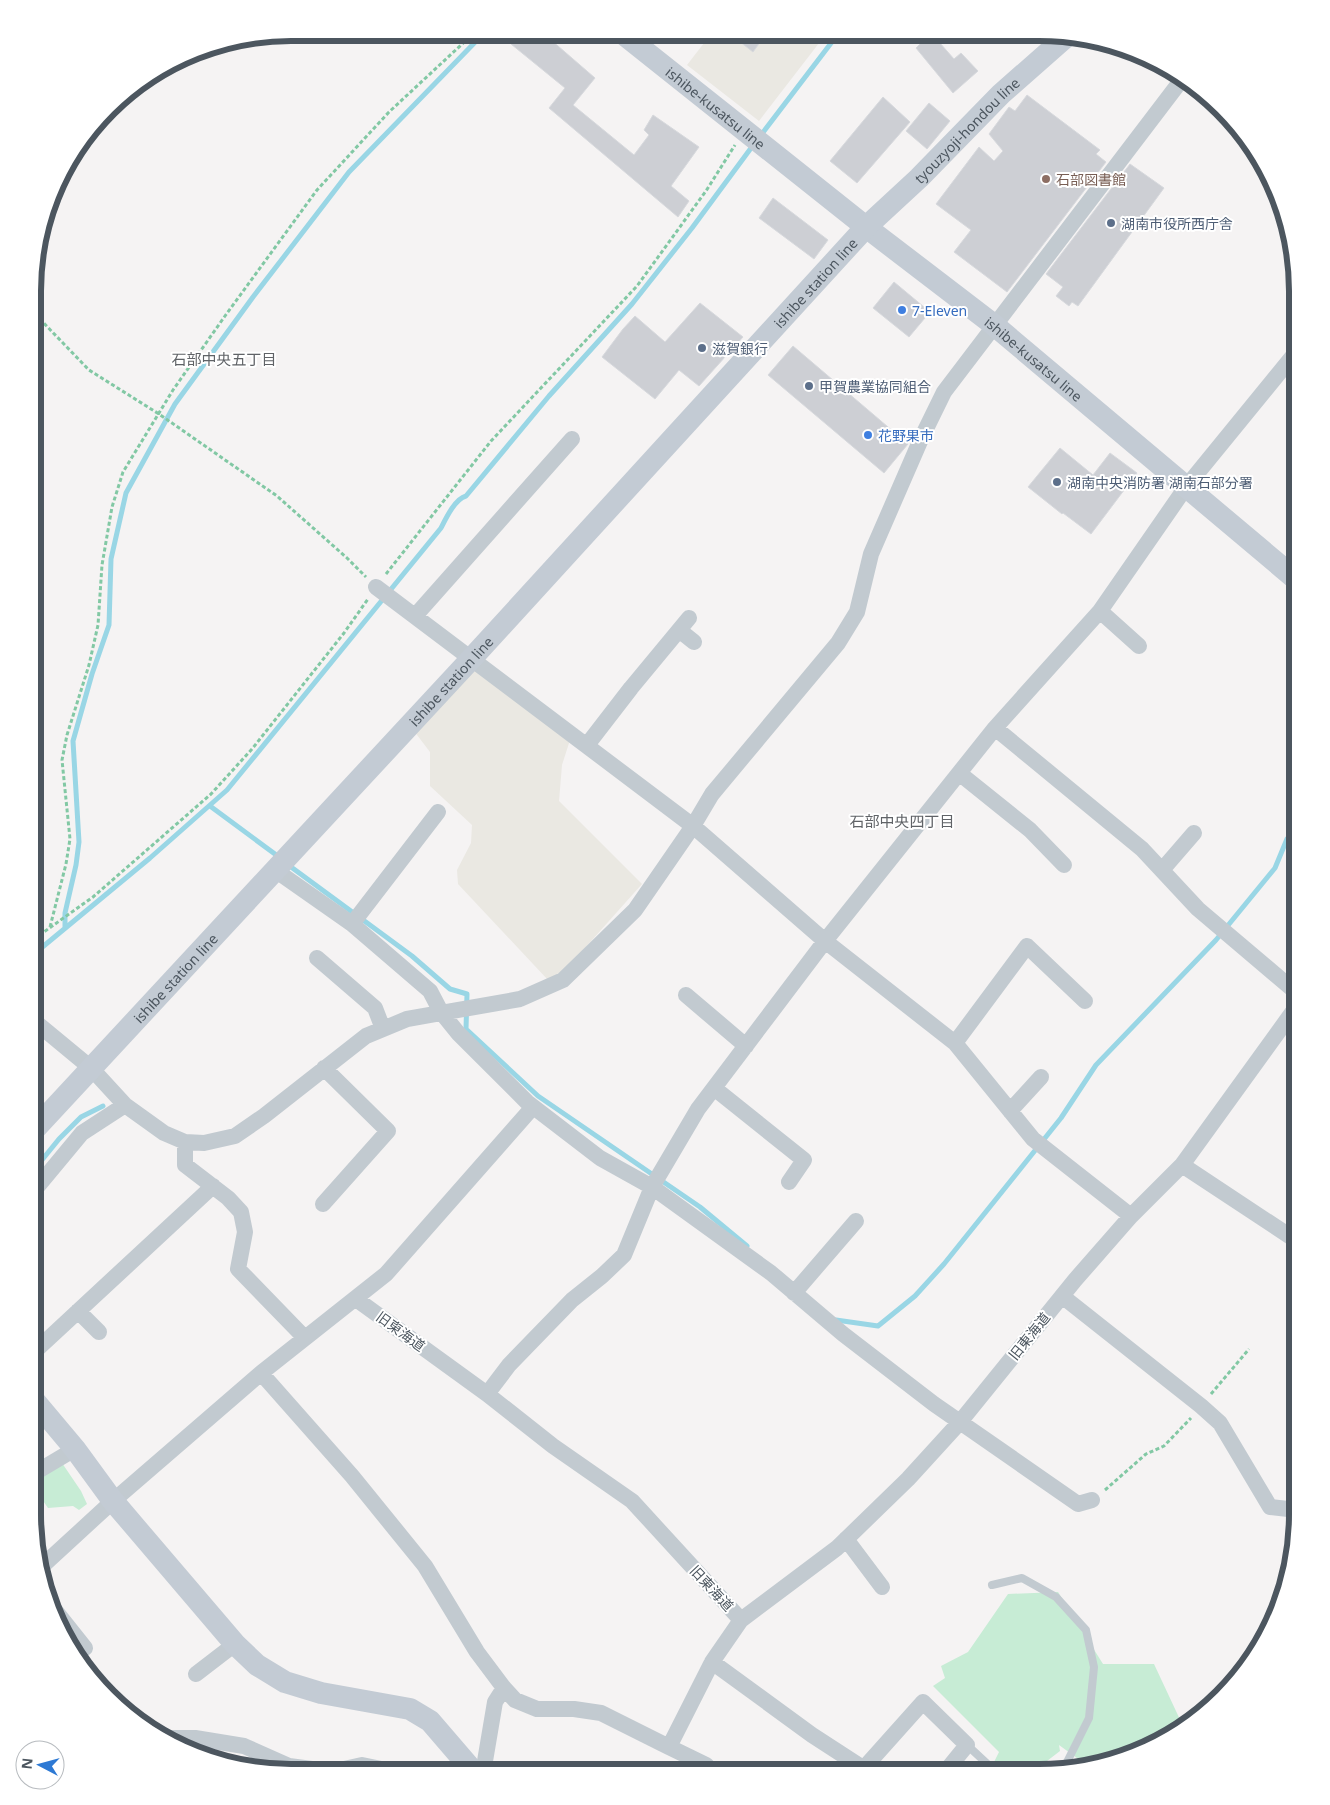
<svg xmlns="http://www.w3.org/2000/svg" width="1330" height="1805" font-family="'Noto Sans','Noto Sans JP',sans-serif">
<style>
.commercial{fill:#eae8e2}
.green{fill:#c7ecd5}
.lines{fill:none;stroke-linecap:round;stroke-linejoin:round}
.stream{stroke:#99d6e5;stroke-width:5}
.building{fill:#cdcfd4;stroke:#d7d9dd}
.path{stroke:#82c8a4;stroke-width:3;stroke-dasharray:4 2.5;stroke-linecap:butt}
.lane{stroke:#c2cad0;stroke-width:8}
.street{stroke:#c2cad0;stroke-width:16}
.secondary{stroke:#c3cbd4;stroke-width:22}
.education-dot{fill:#8d6e63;stroke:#fff;stroke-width:2}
.service-dot{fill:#5c6f8a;stroke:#fff;stroke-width:2}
.shop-dot{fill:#3f7fe0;stroke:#fff;stroke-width:2}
.labels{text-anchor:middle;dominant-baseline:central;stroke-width:4;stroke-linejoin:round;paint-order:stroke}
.street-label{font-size:14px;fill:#4c565f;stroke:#fff}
.education-label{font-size:14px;fill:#785e54;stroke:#fff;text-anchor:start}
.service-label{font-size:14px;fill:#4e5e75;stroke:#fff;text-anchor:start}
.shop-label{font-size:14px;fill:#366cbe;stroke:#fff;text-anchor:start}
.neighbourhood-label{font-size:15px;fill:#606367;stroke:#fff}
.rim{fill:none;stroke:#4c565f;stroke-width:6}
</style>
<rect width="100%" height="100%" fill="#f5f3f3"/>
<!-- commercial -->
<path class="commercial" d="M 711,34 L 826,34 L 759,121 L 687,65 Z
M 475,666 L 570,740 L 562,765 L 559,801 L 642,884 L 567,968 L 548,980 L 458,884 L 457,870 L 471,843 L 472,825 L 430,786 L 430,752 L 414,731 Z"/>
<!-- green -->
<path class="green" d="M 62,1463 L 81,1491 L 87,1504 L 79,1510 L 73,1506 L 48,1508 L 33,1486 L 33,1480 Z
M 1058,1592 L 1103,1664 L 1154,1664 L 1183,1726 L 1154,1746 L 1106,1764 L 1088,1766 L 1059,1745 L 1060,1751 L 1034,1771 L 993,1764 L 999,1752 L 933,1686 L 945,1678 L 941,1666 L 968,1652 L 1008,1594 Z"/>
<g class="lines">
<!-- stream -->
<path class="stream" d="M 761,135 L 838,34
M 210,806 L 279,857
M 287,864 L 412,956 L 450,989 L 467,994 L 466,1029 L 538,1096 L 700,1207 L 747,1246
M 65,928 L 65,913 L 76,865 L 79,842 L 73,741 L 92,674 L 109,625 L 111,559 L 126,493 L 175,404 L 253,297 L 349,172 L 484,33
M 34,954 L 150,858 L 227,790 L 441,528 C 446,518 455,499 466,496 L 549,396 L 632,304 L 692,228 L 754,144
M 33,1171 L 59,1139 L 81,1117 L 103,1106
M 836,1320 L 878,1326 L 915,1296 L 944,1264 L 1061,1118 L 1096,1065 L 1216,940 L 1275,868 L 1287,839 L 1297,828"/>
</g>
<!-- building -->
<path class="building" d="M 520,33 L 543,33 L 595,78 L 573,105 L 634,155 L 649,135 L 644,130 L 653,115 L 699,147 L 671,186 L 689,201 L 678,217 L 549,108 L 565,88 L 511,44 Z
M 730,34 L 766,34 L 753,52 Z
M 930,34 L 932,34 L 954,59 L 961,53 L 978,71 L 953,93 L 916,48 Z
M 1027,95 L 1100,150 L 1096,154 L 1106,162 L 1007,292 L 954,252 L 971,230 L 936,204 L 979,147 L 994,161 L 1003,151 L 989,134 L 1009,107 L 1015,111 Z
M 883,97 L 910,122 L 857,183 L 830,161 Z
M 929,103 L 950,121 L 927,149 L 906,131 Z
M 1130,164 L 1164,188 L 1078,306 L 1072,302 L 1069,306 L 1056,296 L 1063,287 L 1046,274 Z
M 773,198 L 828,240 L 814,259 L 759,218 Z
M 894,282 L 930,312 L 909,337 L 873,308 Z
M 700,303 L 743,337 L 699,386 L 679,370 L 655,399 L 602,357 L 623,329 L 635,316 L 665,342 Z
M 793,346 L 908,444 L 884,473 L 768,375 Z
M 1060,448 L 1093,475 L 1110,453 L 1137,473 L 1091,534 L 1063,513 L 1062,514 L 1028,487 Z"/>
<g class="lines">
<!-- path -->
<path class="path" d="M 35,314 L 89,370 L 159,414 L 277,496 L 347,558 L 366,577
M 386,574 L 491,441 L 637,286 L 706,191 L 735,145
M 50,927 L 66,864 L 70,839 L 62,760 L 67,735 L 89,665 L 98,625 L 102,565 L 112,507 L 123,472 L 173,390 L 225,316 L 317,190 L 389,112 L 474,33
M 34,939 L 93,897 L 211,794 L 252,749 L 344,633 L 368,599
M 1211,1394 L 1249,1349
M 1105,1490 L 1146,1454 L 1164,1446 L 1191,1418"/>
<!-- lane -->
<path class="lane" d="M 992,1585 L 1022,1578 L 1056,1597 L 1086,1630 L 1094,1667 L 1089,1718 L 1065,1766 L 1059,1770
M 967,1745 L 996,1772"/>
<!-- street -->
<path class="street" d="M 376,587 L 693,826 L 825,941 L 955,1043 L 1033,1139 L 1131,1216
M 1100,611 L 1139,646
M 415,616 L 572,439
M 679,630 L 694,642
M 995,728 L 1142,849 L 1198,909 L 1297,993
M 587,745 L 631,688 L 689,618
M 959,773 L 1030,830 L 1064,865
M 275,870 L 352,924 L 430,991 L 441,1012 L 458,1033 L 527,1102 L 600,1158 L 652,1187 L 771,1273 L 843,1334 L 934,1404 L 1078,1504 L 1092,1500
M 1162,870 L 1194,833
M 352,924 L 438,812
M 317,958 L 375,1008 L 383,1029
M 686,995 L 746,1046
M 33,1020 L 91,1068 L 125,1105 L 164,1133 L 185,1142 L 204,1143 L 235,1136 L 264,1116 L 366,1036 L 407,1019 L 520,999 L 563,980 L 635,910 L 693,826 L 712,794 L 838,643 L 857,612 L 871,554 L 921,439 L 944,392 L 1183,78
M 955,1043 L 1027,946 L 1085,1001
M 714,1088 L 804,1160 L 789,1182
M 1010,1111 L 1041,1077
M 185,1142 L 185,1165 L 228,1198 L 241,1212 L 245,1232 L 238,1269 L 304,1337
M 1182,1165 L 1297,1241
M 33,1192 L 82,1133 L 125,1105
M 323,1204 L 388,1131 L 324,1068
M 794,1293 L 856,1221
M 1062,1296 L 1201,1406 L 1220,1423 L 1270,1507 L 1297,1510
M 356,1299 L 487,1394 L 553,1446 L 632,1501 L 741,1620
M 78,1311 L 99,1332
M 33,1353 L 213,1186
M 261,1373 L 352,1476 L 425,1566 L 477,1652 L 504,1688 L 515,1700 L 537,1709 L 574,1709 L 601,1713 L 669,1747 L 712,1662 L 741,1620 L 837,1548 L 908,1479 L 960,1422 L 1075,1280 L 1131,1216 L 1182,1165 L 1297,1006
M 487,1394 L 509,1365 L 572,1300 L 602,1276 L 624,1255 L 652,1187 L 698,1109 L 825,941 L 995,728 L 1100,611 L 1186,487 L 1297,351
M 33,1474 L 75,1449
M 846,1539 L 882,1587
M 40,1568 L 113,1501 L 261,1373 L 386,1274 L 533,1107
M 50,1604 L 85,1648
M 712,1662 L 812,1735 L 869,1772
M 196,1674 L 235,1644
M 165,1738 L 195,1738 L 244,1746 L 289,1766 L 327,1771
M 669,1747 L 706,1765 L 713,1772
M 864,1768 L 923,1702 L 967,1745 L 945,1772
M 335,1771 L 362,1765 L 391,1771
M 478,1771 L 484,1767 L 495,1702 L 504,1688"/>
<!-- secondary -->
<g class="secondary">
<path id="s1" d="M 622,33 L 866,227 L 994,325 L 1297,580"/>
<path id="s2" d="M 33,1131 L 472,658 L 866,227 L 919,178 L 1001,94 L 1068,35"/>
<path d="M 33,1399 L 75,1449 L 113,1501 L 235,1644 L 257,1665 L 285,1682 L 321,1693 L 410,1709 L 430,1721 L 473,1771"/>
</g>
</g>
<!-- markers -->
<circle class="education-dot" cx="1046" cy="179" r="5"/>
<g class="service-dot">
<circle cx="1111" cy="223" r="5"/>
<circle cx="702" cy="348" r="5"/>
<circle cx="809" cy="386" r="5"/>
<circle cx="1057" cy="482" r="5"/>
</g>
<g class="shop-dot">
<circle cx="902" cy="310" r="5"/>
<circle cx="868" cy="435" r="5"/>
</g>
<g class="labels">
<!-- street labels -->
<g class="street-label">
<text stroke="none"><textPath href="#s1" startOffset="120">ishibe-kusatsu line</textPath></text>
<text stroke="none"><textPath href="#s2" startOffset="1369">tyouzyoji-hondou line</textPath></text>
<text stroke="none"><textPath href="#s2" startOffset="1154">ishibe station line</textPath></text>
<text stroke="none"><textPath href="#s1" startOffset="525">ishibe-kusatsu line</textPath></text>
<text stroke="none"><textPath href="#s2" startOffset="614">ishibe station line</textPath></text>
<text stroke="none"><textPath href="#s2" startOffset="209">ishibe station line</textPath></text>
<text transform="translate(401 1331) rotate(36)">旧東海道</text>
<text transform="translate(1029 1336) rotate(-51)">旧東海道</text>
<text transform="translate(712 1588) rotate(47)">旧東海道</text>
</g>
<!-- education labels -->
<g class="education-label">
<text x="1056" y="179">石部図書館</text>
</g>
<!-- service labels -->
<g class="service-label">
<text x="1121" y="223">湖南市役所西庁舎</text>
<text x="712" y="348">滋賀銀行</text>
<text x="819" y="386">甲賀農業協同組合</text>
<text x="1067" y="482">湖南中央消防署 湖南石部分署</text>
</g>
<!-- shop labels -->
<g class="shop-label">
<text x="912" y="310">7-Eleven</text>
<text x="878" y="435">花野果市</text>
</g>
<!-- neighbourhood labels -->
<g class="neighbourhood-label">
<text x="224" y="359">石部中央五丁目</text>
<text x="902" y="821">石部中央四丁目</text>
</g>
</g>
<!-- crop -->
<path d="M0 0H1330V1805H0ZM291 41H1039A250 250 0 0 1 1289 291V1514A250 250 0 0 1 1039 1764H291A250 250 0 0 1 41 1514V291A250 250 0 0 1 291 41Z" fill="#fff" fill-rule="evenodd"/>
<path class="rim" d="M291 41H1039A250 250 0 0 1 1289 291V1514A250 250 0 0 1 1039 1764H291A250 250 0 0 1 41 1514V291A250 250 0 0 1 291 41Z"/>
<!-- north arrow -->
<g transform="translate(40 1765) rotate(276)"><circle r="24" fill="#ffffff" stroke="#b7bbbf"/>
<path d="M0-4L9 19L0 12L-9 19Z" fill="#2d79d4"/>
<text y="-8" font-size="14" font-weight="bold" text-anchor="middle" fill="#4c565f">N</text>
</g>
</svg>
